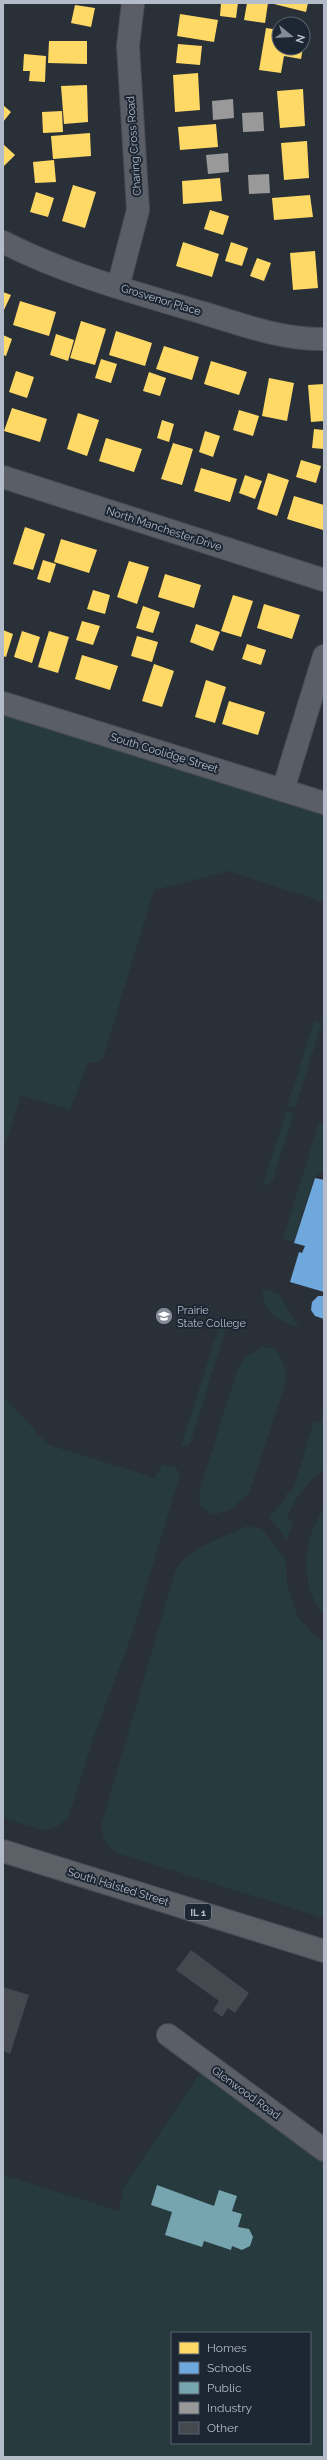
<svg xmlns="http://www.w3.org/2000/svg" width="327" height="2460" font-family="Raleway,sans-serif">
<style>
.green{fill:#273a3e;fill-rule:evenodd}
.homes{fill:#ffd966}
.schools{fill:#6fa8dc}
.public{fill:#76a5af}
.industry{fill:#999}
.building{fill:#444950}
.lines{fill:none;stroke-linecap:round;stroke-linejoin:round}
.minor-casing{stroke:#484c53;stroke-width:24}
.major-casing{stroke:#484c55;stroke-width:24}
.minor{stroke:#5a5e66;stroke-width:22}
.major{stroke:#5c6168;stroke-width:22}
.labels{text-anchor:middle;dominant-baseline:central;stroke-width:4;stroke-linejoin:round;paint-order:stroke}
.shield{fill:#1d2633;stroke:#878f9c;stroke-width:1}
.shield-label{font-size:10px;font-weight:bold;fill:#b4bcc9}
.street-label{font-size:11px;fill:#b4bcc9;stroke:#1d2633}
.poi-label{font-size:11px;fill:#b4bcc9;stroke:#1d2633;text-anchor:start}
</style>
<rect width="100%" height="100%" fill="#2a3038"/>
<!-- green -->
<path class="green" d="M 3,714 L 324,814 L 324,902 L 229,871 L 154,890 L 103,1058 L 97,1063 L 88,1062 L 70,1110 L 21,1095 L 3,1151 Z
M 314,1021 L 322,1023 L 295,1108 L 288,1105 Z
M 286,1111 L 294,1113 L 273,1180 L 264,1186 L 263,1185 Z
M 324,1122 L 324,1170 L 314,1178 L 294,1242 L 283,1239 L 318,1125 Z
M 263,1289 L 279,1294 L 299,1328 C 280,1321 261,1313 263,1289 Z
M 220,1323 L 227,1325 L 191,1441 L 188,1445 L 181,1446 Z
M 263,1347 L 274,1348 C 284,1359 288,1373 284,1387 L 249,1493 L 230,1510 L 212,1515 L 200,1506 L 199,1492 L 237,1371 L 246,1356 Z
M 3,1396 L 35,1430 L 36,1436 L 40,1436 L 49,1445 L 155,1478 L 162,1464 L 176,1468 L 180,1475 L 132,1634 L 94,1736 L 69,1816 L 58,1826 L 48,1829 L 38,1829 L 3,1818 Z
M 324,1409 L 324,1469 C 308,1482 295,1497 287,1517 L 293,1522 L 287,1540 L 269,1517 L 284,1500 L 288,1491 L 292,1492 L 314,1422 L 320,1423 Z
M 324,1509 L 324,1615 C 299,1587 302,1539 324,1509 Z
M 247,1526 L 262,1529 L 286,1560 L 287,1583 L 297,1616 L 314,1635 L 324,1642 L 324,1918 L 117,1853 C 106,1846 101,1836 102,1823 L 175,1572 C 187,1548 224,1537 247,1526 Z
M 202,2070 L 324,2159 L 324,2457 L 3,2457 L 3,2175 L 119,2211 L 123,2188 ZM 172,2333 L 310,2333 L 310,2443 L 172,2443 Z"/>
<!-- homes -->
<path class="homes" d="M 221,3 L 238,3 L 236,18 L 220,16 Z
M 247,3 L 268,3 L 265,23 L 244,20 Z
M 270,3 L 308,3 L 306,12 Z
M 75,5 L 95,8 L 91,27 L 71,23 Z
M 180,14 L 218,20 L 214,42 L 177,36 Z
M 266,28 L 279,30 L 279,48 L 303,48 L 301,59 L 284,56 L 281,73 L 259,70 Z
M 49,41 L 87,41 L 87,64 L 48,63 Z
M 178,44 L 202,46 L 200,65 L 176,63 Z
M 24,54 L 46,56 L 45,82 L 29,81 L 30,71 L 23,71 Z
M 198,73 L 200,110 L 175,112 L 173,75 Z
M 87,85 L 88,122 L 64,124 L 61,86 Z
M 303,89 L 305,126 L 280,128 L 277,91 Z
M 3,105 L 11,112 L 3,122 Z
M 62,111 L 63,132 L 43,133 L 42,112 Z
M 216,124 L 218,147 L 180,150 L 178,127 Z
M 90,133 L 91,156 L 53,159 L 51,136 Z
M 307,141 L 309,178 L 284,180 L 281,143 Z
M 3,144 L 15,155 L 3,167 Z
M 54,160 L 56,182 L 35,183 L 33,162 Z
M 220,178 L 222,201 L 183,204 L 182,181 Z
M 73,185 L 96,192 L 85,228 L 62,221 Z
M 36,192 L 54,198 L 48,217 L 30,212 Z
M 310,195 L 313,217 L 274,220 L 272,198 Z
M 210,210 L 229,216 L 223,235 L 204,229 Z
M 183,242 L 219,254 L 212,277 L 176,266 Z
M 231,242 L 248,248 L 242,266 L 225,261 Z
M 315,251 L 318,288 L 293,290 L 290,253 Z
M 257,258 L 271,263 L 264,281 L 250,276 Z
M 3,292 L 11,295 L 3,312 Z
M 20,301 L 56,312 L 49,336 L 13,325 Z
M 81,321 L 106,329 L 95,365 L 70,358 Z
M 116,331 L 152,343 L 145,366 L 109,355 Z
M 56,334 L 74,340 L 68,361 L 50,355 Z
M 3,335 L 12,339 L 6,356 L 3,355 Z
M 164,346 L 199,357 L 192,380 L 156,369 Z
M 101,359 L 117,364 L 111,383 L 95,378 Z
M 211,361 L 247,372 L 239,395 L 204,384 Z
M 16,371 L 34,377 L 27,398 L 9,392 Z
M 149,372 L 166,378 L 160,396 L 143,391 Z
M 269,378 L 294,383 L 287,421 L 262,416 Z
M 324,384 L 324,421 L 311,422 L 308,385 Z
M 12,408 L 47,419 L 40,442 L 4,431 Z
M 239,410 L 259,416 L 253,436 L 233,430 Z
M 78,413 L 99,420 L 87,456 L 67,449 Z
M 162,420 L 174,424 L 169,442 L 157,438 Z
M 314,429 L 324,430 L 324,449 L 312,448 Z
M 205,431 L 220,436 L 213,457 L 199,452 Z
M 106,438 L 142,449 L 134,472 L 99,461 Z
M 173,443 L 193,449 L 182,485 L 161,479 Z
M 301,460 L 321,466 L 316,483 L 296,477 Z
M 201,468 L 237,479 L 230,502 L 194,491 Z
M 268,473 L 289,480 L 277,516 L 257,509 Z
M 245,475 L 262,481 L 255,499 L 239,493 Z
M 294,496 L 324,505 L 323,530 L 287,519 Z
M 25,527 L 45,534 L 33,570 L 13,564 Z
M 61,539 L 97,550 L 89,573 L 54,562 Z
M 43,560 L 56,564 L 50,583 L 37,579 Z
M 129,561 L 149,567 L 137,604 L 117,597 Z
M 165,574 L 201,585 L 194,608 L 158,597 Z
M 93,590 L 110,595 L 105,614 L 87,609 Z
M 233,595 L 253,601 L 241,637 L 221,631 Z
M 264,604 L 300,615 L 292,639 L 257,628 Z
M 143,606 L 160,612 L 153,633 L 136,628 Z
M 82,621 L 100,626 L 93,645 L 76,640 Z
M 196,624 L 220,632 L 213,651 L 190,642 Z
M 3,630 L 13,634 L 6,657 L 3,656 Z
M 22,631 L 40,637 L 32,663 L 14,657 Z
M 49,631 L 69,637 L 58,673 L 38,667 Z
M 137,636 L 158,642 L 152,662 L 131,656 Z
M 247,644 L 266,650 L 261,665 L 242,659 Z
M 82,655 L 118,666 L 110,690 L 75,679 Z
M 154,664 L 174,671 L 162,707 L 142,701 Z
M 206,680 L 226,687 L 215,723 L 195,717 Z
M 229,701 L 265,712 L 258,735 L 222,724 Z"/>
<!-- schools -->
<path class="schools" d="M 315,1178 L 324,1180 L 324,1292 L 290,1282 L 299,1252 L 302,1253 L 305,1246 L 294,1243 Z
M 318,1296 L 324,1296 L 324,1319 L 315,1316 L 311,1310 L 312,1302 Z"/>
<!-- public -->
<path class="public" d="M 157,2185 L 214,2206 L 219,2190 L 237,2196 L 232,2211 L 242,2214 L 238,2227 L 249,2229 L 253,2237 L 250,2246 L 242,2250 L 232,2246 L 231,2250 L 204,2241 L 202,2247 L 165,2235 L 172,2212 L 151,2205 Z"/>
<!-- industry -->
<path class="industry" d="M 233,99 L 234,118 L 213,120 L 212,101 Z
M 263,112 L 264,131 L 243,132 L 242,113 Z
M 228,153 L 229,172 L 208,174 L 206,155 Z
M 269,174 L 270,193 L 249,194 L 248,175 Z"/>
<!-- building -->
<path class="building" d="M 191,1950 L 249,1993 L 235,2013 L 228,2008 L 222,2017 L 213,2010 L 219,2001 L 176,1970 Z
M 3,1987 L 29,1995 L 10,2054 L 3,2051 Z"/>
<g class="lines">
<defs>
<path id="minor" d="M 3,242 C 65,274 133,292 200,312 C 241,324 281,340 324,339
M 118,287 L 138,210 L 128,46 L 133,3
M 3,477 L 324,580
M 3,703 L 324,803
M 283,790 L 324,656
M 168,2035 L 324,2150"/>
<path id="major" d="M 3,1851 L 324,1951"/>
</defs>
<!-- minor casing -->
<use href="#minor" class="minor-casing"/>
<!-- major casing -->
<use href="#major" class="major-casing"/>
<!-- minor -->
<use href="#minor" class="minor"/>
<!-- major -->
<use href="#major" class="major"/>
</g>
<!-- icons -->
<defs>
<symbol id="university-disc" viewBox="-11 -11 22 22"><circle r="9.5" fill="#848b96" stroke="#1d2633"/><path d="M0-5L7-2L0 1L-7-2ZM-4 1L0 2.5L4 1V4Q0 6-4 4Z" fill="#fff"/></symbol>
</defs>
<g fill-rule="evenodd">
<use href="#university-disc" x="154" y="1306" width="20" height="20"/>
</g>
<g class="labels">
<!-- shield labels -->
<rect class="shield" x="185" y="1904" width="26" height="16" rx="3"/>
<g class="shield-label">
<text x="198" y="1912">IL 1</text>
</g>
<!-- street labels -->
<g class="street-label">
<text transform="translate(134 146) rotate(-94)">Charing Cross Road</text>
<text transform="translate(161 300) rotate(17)">Grosvenor Place</text>
<text transform="translate(164 529) rotate(18)">North Manchester Drive</text>
<text transform="translate(164 753) rotate(17)">South Coolidge Street</text>
<text transform="translate(118 1887) rotate(17)">South Halsted Street</text>
<text transform="translate(246 2093) rotate(36)">Glenwood Road</text>
</g>
<!-- poi labels -->
<g class="poi-label">
<text x="177" y="1310">Prairie<tspan x="177" dy="13">State College</tspan></text>
</g>
</g>
<!-- border -->
<rect width="327" height="2460" fill="none" stroke="#b4bcc9" stroke-width="8"/>
<!-- legend -->
<rect x="171" y="2332" width="140" height="112" fill="#1d2633" stroke="#59626f"/>
<rect x="179" y="2342" width="20" height="12" fill="#ffd966" stroke="#59626f"/>
<text x="207" y="2352" font-size="12" fill="#b4bcc9">Homes</text>
<rect x="179" y="2362" width="20" height="12" fill="#6fa8dc" stroke="#59626f"/>
<text x="207" y="2372" font-size="12" fill="#b4bcc9">Schools</text>
<rect x="179" y="2382" width="20" height="12" fill="#76a5af" stroke="#59626f"/>
<text x="207" y="2392" font-size="12" fill="#b4bcc9">Public</text>
<rect x="179" y="2402" width="20" height="12" fill="#999999" stroke="#59626f"/>
<text x="207" y="2412" font-size="12" fill="#b4bcc9">Industry</text>
<rect x="179" y="2422" width="20" height="12" fill="#444950" stroke="#59626f"/>
<text x="207" y="2432" font-size="12" fill="#b4bcc9">Other</text>
<!-- north arrow -->
<g transform="translate(291 36) rotate(108)"><circle r="19" fill="#1d2633" stroke="#59626f"/>
<path d="M0-3L7 15L0 10L-7 15Z" fill="#848b96"/>
<text y="-6" font-size="11" font-weight="bold" text-anchor="middle" fill="#b4bcc9">N</text>
</g>
</svg>
